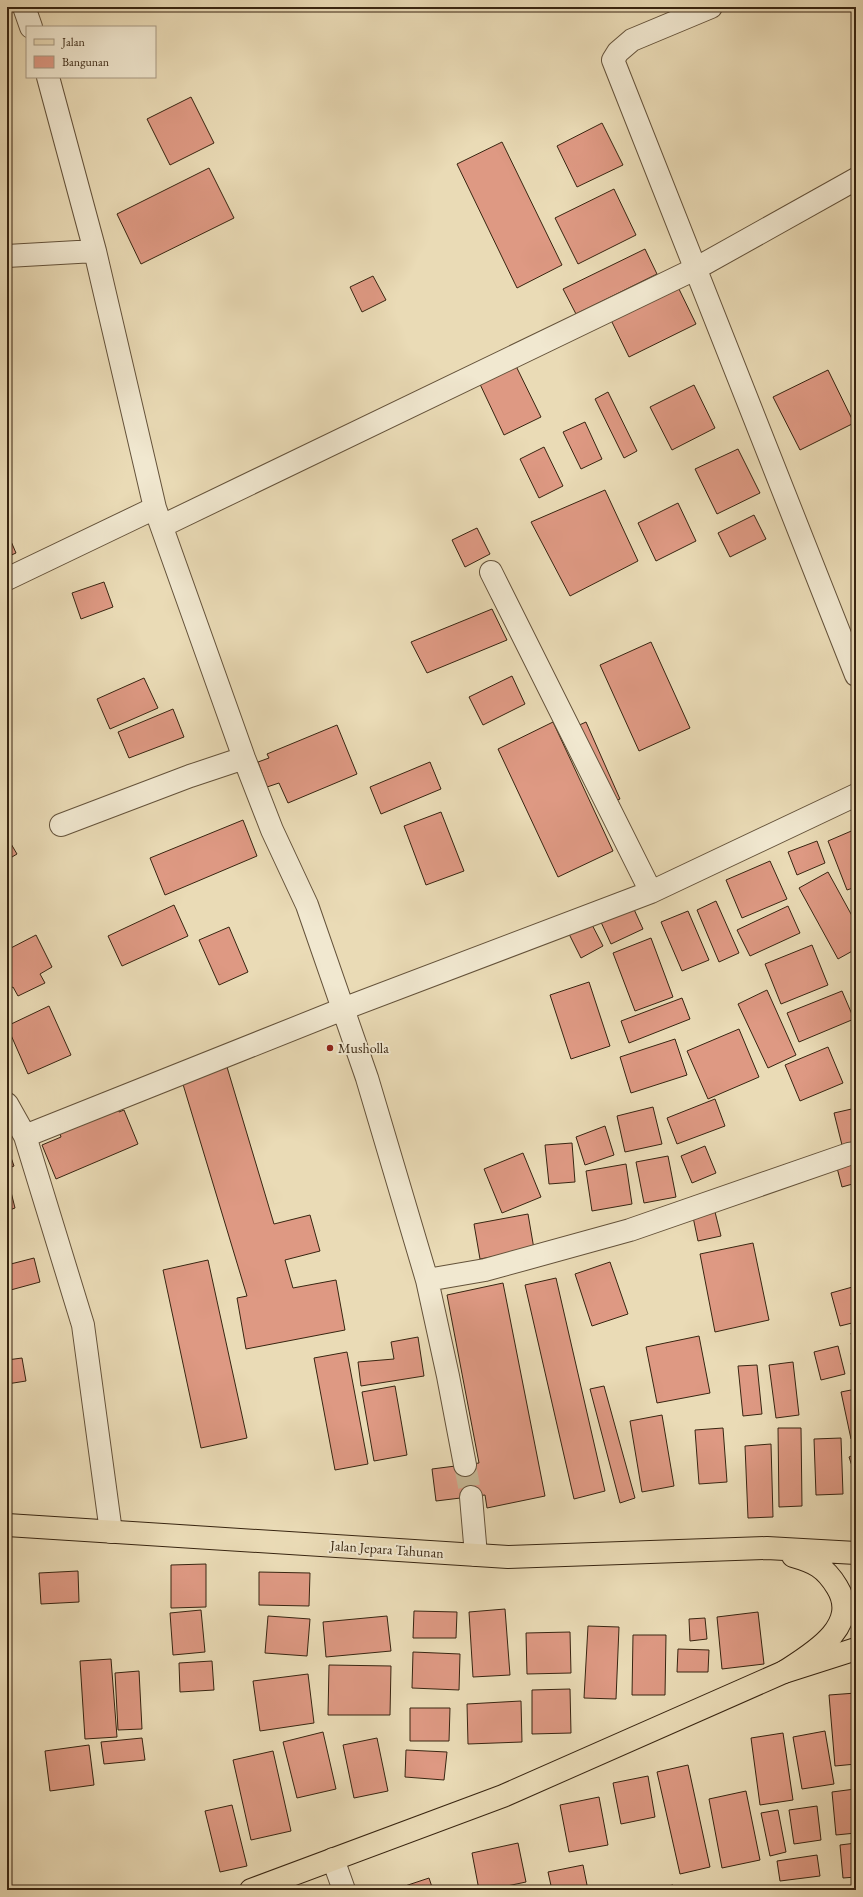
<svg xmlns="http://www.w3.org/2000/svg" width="863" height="1897" font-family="'EB Garamond',serif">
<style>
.building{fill:#de9983;stroke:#382511}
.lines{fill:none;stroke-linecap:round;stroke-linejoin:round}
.minor-tunnel{stroke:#c6b795;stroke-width:22;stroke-dasharray:22 11;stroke-linecap:butt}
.minor-casing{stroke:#64523a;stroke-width:24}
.major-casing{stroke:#382511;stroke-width:24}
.highway-casing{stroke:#382511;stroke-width:24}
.minor{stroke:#f1e8d0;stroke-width:22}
.major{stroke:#eadbb6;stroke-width:22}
.highway{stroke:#eadbb6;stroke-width:22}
.poi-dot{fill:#8f2418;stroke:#f1e8d0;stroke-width:1.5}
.labels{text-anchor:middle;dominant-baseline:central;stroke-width:4;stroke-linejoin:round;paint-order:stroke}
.poi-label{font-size:14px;fill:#382511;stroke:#f1e8d0;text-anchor:start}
.street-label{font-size:14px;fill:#382511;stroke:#f1e8d0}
</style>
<rect width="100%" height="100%" fill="#eadbb6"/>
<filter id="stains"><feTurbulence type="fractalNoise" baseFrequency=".005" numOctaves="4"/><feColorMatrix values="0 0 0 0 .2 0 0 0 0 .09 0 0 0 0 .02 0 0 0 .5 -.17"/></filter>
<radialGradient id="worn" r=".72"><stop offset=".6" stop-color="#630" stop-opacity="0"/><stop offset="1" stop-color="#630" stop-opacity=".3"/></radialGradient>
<!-- building -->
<path class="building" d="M 191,97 L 214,143 L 170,165 L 147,119 Z
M 602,123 L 623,165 L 577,187 L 557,146 Z
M 502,142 L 562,265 L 517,288 L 457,164 Z
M 209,168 L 234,218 L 141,264 L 117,214 Z
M 614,189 L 636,235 L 578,264 L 555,218 Z
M 645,249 L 657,274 L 576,314 L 563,289 Z
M 373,276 L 386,300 L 362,312 L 350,287 Z
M 677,285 L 696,324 L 629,357 L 610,318 Z
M 514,362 L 541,417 L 504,435 L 478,380 Z
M 828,370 L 854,423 L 800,450 L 773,397 Z
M 694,385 L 715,428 L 672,450 L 650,407 Z
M 608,392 L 637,451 L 624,458 L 595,399 Z
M 585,422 L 602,459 L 581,469 L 563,432 Z
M 544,447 L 563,486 L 539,498 L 520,459 Z
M 738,449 L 760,493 L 717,514 L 695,469 Z
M 605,490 L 638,561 L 570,596 L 531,522 Z
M 678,503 L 696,541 L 656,561 L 638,523 Z
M 754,515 L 766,539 L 730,557 L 718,533 Z
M 477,528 L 490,554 L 465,567 L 452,540 Z
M 7,532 L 16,553 L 7,557 Z
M 104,582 L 113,607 L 81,619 L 72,593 Z
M 492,609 L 507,640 L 427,673 L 411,642 Z
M 651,642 L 690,728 L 639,751 L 600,665 Z
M 512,676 L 525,704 L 483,725 L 469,697 Z
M 144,678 L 158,708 L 110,729 L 97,699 Z
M 173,709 L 184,737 L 129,758 L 118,732 Z
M 553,722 L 613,851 L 558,877 L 498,749 Z
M 586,722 L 620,799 L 608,804 L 575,727 Z
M 337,725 L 357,774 L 288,803 L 279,783 L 267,787 L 258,762 L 269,758 L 267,754 Z
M 430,762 L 441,789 L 381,814 L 370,787 Z
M 441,812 L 464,871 L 426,885 L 404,826 Z
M 243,820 L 257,856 L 165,895 L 150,858 Z
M 856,829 L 856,887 L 847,890 L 828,841 Z
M 7,837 L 17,854 L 7,860 Z
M 817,841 L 825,863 L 797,875 L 788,852 Z
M 770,861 L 787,899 L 742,918 L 726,880 Z
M 828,872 L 856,923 L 856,949 L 838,959 L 799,888 Z
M 716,901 L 739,953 L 719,962 L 697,910 Z
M 174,905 L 188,936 L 122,966 L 108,936 Z
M 632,905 L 643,929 L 611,944 L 600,920 Z
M 788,906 L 800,933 L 750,956 L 737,930 Z
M 688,911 L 709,960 L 682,971 L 661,922 Z
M 588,917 L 603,946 L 581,958 L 566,928 Z
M 229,927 L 248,972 L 219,985 L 199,940 Z
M 36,935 L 52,967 L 40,974 L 45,983 L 18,996 L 13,987 L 7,990 L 7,950 Z
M 651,938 L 673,997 L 635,1011 L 613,953 Z
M 812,945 L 828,985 L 781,1004 L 765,964 Z
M 589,982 L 610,1046 L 571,1059 L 550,995 Z
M 767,990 L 796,1055 L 768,1068 L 738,1004 Z
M 842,991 L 854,1019 L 799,1042 L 787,1013 Z
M 682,998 L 690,1019 L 629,1043 L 621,1021 Z
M 49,1006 L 71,1055 L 28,1074 L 7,1026 Z
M 739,1029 L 759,1077 L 708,1099 L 687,1051 Z
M 675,1039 L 687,1075 L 631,1093 L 620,1057 Z
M 828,1047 L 843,1083 L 800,1101 L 785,1065 Z
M 227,1067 L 274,1224 L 310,1215 L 320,1251 L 285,1260 L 293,1288 L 336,1280 L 345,1330 L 246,1349 L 237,1298 L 247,1296 L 182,1081 Z
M 715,1099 L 725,1126 L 677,1144 L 667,1118 Z
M 115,1102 L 119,1112 L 124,1110 L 138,1144 L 56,1179 L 42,1145 L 61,1137 L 57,1124 Z
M 653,1107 L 662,1144 L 625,1152 L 617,1116 Z
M 856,1108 L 856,1141 L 842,1145 L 834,1113 Z
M 605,1126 L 614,1155 L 585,1165 L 576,1137 Z
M 572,1143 L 575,1182 L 549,1184 L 545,1145 Z
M 7,1146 L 14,1166 L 7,1169 Z
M 705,1146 L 716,1173 L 692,1183 L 681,1156 Z
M 523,1153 L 541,1197 L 502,1213 L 484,1169 Z
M 668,1156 L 676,1197 L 644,1203 L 636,1162 Z
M 856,1159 L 856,1183 L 842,1187 L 836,1164 Z
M 626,1164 L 632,1204 L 592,1211 L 586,1171 Z
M 10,1188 L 15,1208 L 7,1211 L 7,1189 Z
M 715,1212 L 721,1236 L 698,1241 L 693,1217 Z
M 528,1214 L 534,1249 L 480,1259 L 474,1224 Z
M 753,1243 L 769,1320 L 715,1332 L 700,1254 Z
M 34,1258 L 40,1282 L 7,1291 L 7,1265 Z
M 208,1260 L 247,1438 L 201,1448 L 163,1270 Z
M 610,1262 L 628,1314 L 592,1326 L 575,1274 Z
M 556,1278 L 605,1491 L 574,1499 L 525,1285 Z
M 503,1283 L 545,1496 L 487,1508 L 485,1495 L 436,1501 L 432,1469 L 479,1463 L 447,1295 Z
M 856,1286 L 856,1322 L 840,1326 L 831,1293 Z
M 856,1332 L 856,1353 L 851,1333 Z
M 699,1336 L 710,1393 L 657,1403 L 646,1347 Z
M 418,1337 L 424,1376 L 361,1386 L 358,1362 L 394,1359 L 391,1342 Z
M 838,1346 L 845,1374 L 821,1380 L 814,1352 Z
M 347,1352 L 368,1464 L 335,1470 L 314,1358 Z
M 22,1358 L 26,1381 L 7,1384 L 7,1360 Z
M 793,1362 L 799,1415 L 776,1418 L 769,1365 Z
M 757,1365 L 762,1414 L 743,1416 L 738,1366 Z
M 395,1386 L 407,1455 L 374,1461 L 362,1392 Z
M 604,1386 L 635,1498 L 620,1503 L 590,1389 Z
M 856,1389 L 856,1438 L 851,1439 L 841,1392 Z
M 662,1415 L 674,1486 L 642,1492 L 630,1421 Z
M 723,1428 L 727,1482 L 699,1484 L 695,1430 Z
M 778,1428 L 801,1428 L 802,1506 L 779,1507 Z
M 841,1438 L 843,1494 L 816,1495 L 814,1439 Z
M 771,1444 L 773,1517 L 748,1518 L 745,1446 Z
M 856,1454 L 856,1471 L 854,1472 L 849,1457 Z
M 206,1564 L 206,1607 L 171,1608 L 171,1565 Z
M 78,1571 L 79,1602 L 41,1604 L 39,1573 Z
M 259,1572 L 310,1573 L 309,1606 L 259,1605 Z
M 505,1609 L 510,1675 L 473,1677 L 469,1612 Z
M 201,1610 L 205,1652 L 173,1655 L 170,1613 Z
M 414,1611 L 457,1612 L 456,1638 L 413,1638 Z
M 758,1612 L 764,1664 L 722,1669 L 717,1617 Z
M 268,1616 L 310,1619 L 307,1656 L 265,1653 Z
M 387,1616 L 391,1651 L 326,1657 L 323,1622 Z
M 705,1618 L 707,1639 L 690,1641 L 689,1619 Z
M 588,1626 L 619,1627 L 616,1699 L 584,1698 Z
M 570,1632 L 571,1673 L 527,1674 L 526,1633 Z
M 633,1635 L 666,1635 L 665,1695 L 632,1695 Z
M 678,1649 L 709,1650 L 708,1672 L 677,1672 Z
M 413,1652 L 460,1654 L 459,1690 L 412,1688 Z
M 111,1659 L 117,1737 L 85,1739 L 80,1661 Z
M 212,1661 L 214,1690 L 180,1692 L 179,1663 Z
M 329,1665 L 391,1666 L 390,1715 L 328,1715 Z
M 139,1671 L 142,1729 L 118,1730 L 115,1673 Z
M 308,1674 L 314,1723 L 260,1731 L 253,1681 Z
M 570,1689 L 571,1733 L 532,1734 L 532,1690 Z
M 856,1693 L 856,1764 L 835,1766 L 829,1695 Z
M 521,1701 L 522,1742 L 468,1744 L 467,1704 Z
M 410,1708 L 450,1708 L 449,1741 L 410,1741 Z
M 825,1731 L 834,1784 L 802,1789 L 793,1737 Z
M 323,1732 L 336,1789 L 297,1798 L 283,1742 Z
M 783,1733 L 793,1800 L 760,1805 L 751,1738 Z
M 142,1738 L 145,1760 L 104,1764 L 101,1742 Z
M 377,1738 L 388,1791 L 354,1798 L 343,1745 Z
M 89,1745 L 94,1785 L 50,1791 L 45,1751 Z
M 406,1750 L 447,1752 L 444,1780 L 405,1777 Z
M 273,1751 L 291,1831 L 251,1840 L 233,1760 Z
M 688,1765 L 710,1867 L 680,1874 L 657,1772 Z
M 648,1776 L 655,1817 L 621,1824 L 613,1783 Z
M 855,1789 L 856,1833 L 836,1835 L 832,1792 Z
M 746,1791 L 760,1860 L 722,1868 L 709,1799 Z
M 599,1797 L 608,1845 L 569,1852 L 560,1805 Z
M 232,1805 L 247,1866 L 220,1872 L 205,1811 Z
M 817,1806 L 821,1840 L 794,1844 L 789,1810 Z
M 778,1810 L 786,1852 L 770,1856 L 761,1813 Z
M 518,1843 L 526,1882 L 488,1890 L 479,1890 L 472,1853 Z
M 856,1843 L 856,1877 L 843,1878 L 840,1845 Z
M 817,1855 L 820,1876 L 780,1881 L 777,1861 Z
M 583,1865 L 588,1890 L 552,1890 L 548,1872 Z
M 429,1878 L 433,1890 L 393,1890 Z
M 673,1885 L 674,1890 L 645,1890 Z
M 753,1887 L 753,1890 L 736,1890 Z"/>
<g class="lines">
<!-- minor-tunnel -->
<path class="minor-tunnel" d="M 465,1465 L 471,1497"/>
<defs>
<path id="minor" d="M 24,7 L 31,27
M 711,7 L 632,40 L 618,52 L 613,60 L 856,675
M 48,77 L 95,251 L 155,508 L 244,758 L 272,830 L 307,905 L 367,1078 L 427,1280 L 485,1270 L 630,1230 L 849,1154 L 856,1153
M 7,256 L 95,251
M 162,526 L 695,269 L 856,179
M 491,572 L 651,892
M 7,579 L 155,508
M 61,825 L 190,776 L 244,758
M 7,1104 L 25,1136 L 83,1325 L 111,1532
M 25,1136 L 343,1009 L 651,892 L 856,795
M 427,1280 L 448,1376 L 465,1465
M 471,1497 L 476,1555
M 333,1859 L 344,1890"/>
<path id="major" d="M 251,1890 L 503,1796 L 784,1672 L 856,1649"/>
<path id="highway" d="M 7,1525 L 508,1557 L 767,1548 L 856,1553
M 784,1672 C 812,1654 861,1626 837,1587 C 825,1567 814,1562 793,1556"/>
</defs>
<!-- minor casing -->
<use href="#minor" class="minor-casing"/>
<!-- major casing -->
<use href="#major" class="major-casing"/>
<!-- highway casing -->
<use href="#highway" class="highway-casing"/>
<!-- minor -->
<use href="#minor" class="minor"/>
<!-- major -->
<use href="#major" class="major"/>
<!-- highway -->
<use href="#highway" class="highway"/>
</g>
<!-- markers -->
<circle class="poi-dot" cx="330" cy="1048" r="4"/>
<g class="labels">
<!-- poi labels -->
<g class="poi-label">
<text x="338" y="1048">Musholla</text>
</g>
<!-- street labels -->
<g class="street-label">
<text transform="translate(387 1549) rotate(4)">Jalan Jepara Tahunan</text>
</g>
</g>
<!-- margin -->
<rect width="863" height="1897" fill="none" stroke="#eadbb6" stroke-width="24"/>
<rect x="8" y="8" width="847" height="1881" fill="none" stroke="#382511" stroke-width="2"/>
<rect x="12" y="12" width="839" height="1873" fill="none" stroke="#382511"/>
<!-- legend -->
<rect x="26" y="26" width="130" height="52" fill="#f1e8d0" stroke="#a79a84"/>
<rect x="34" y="39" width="20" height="6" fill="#eadbb6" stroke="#a79a84"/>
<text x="62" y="46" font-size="12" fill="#382511">Jalan</text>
<rect x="34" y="56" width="20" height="12" fill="#de9983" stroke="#a79a84"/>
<text x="62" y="66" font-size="12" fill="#382511">Bangunan</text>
<rect width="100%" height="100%" filter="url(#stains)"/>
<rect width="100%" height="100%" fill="url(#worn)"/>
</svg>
